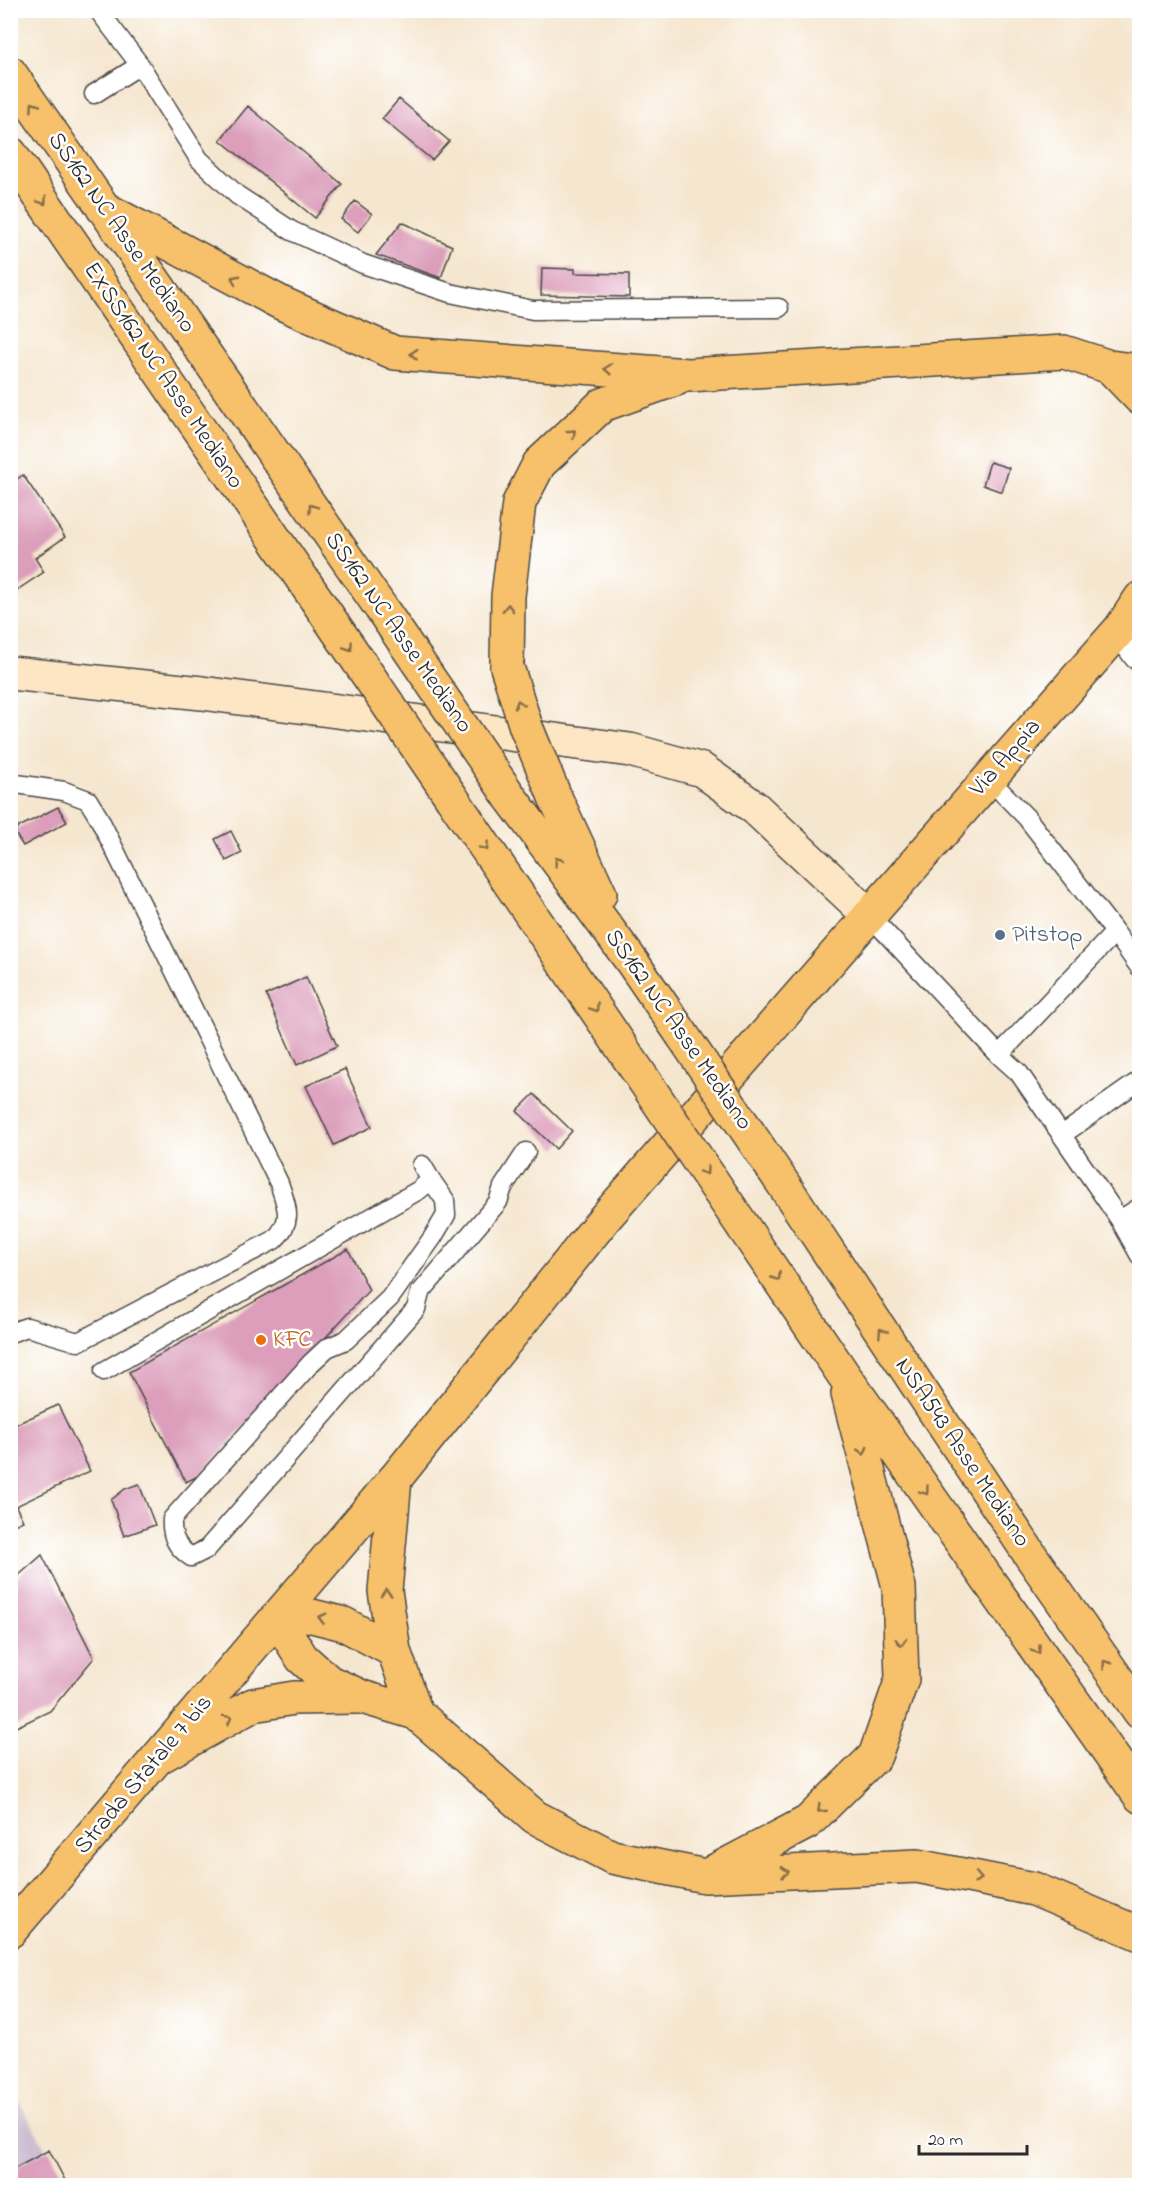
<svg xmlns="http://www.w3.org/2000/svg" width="1150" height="2196" font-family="'Indie Flower',sans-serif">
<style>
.industrial{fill:#cebed2}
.building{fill:#dc9ebb}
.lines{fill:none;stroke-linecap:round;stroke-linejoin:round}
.lane-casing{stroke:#494744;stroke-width:21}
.street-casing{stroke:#494744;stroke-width:36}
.secondary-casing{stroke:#494744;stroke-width:36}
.primary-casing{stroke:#494744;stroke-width:36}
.highway-casing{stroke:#494744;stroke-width:36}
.lane{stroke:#fff;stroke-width:18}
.street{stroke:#fff;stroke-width:33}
.secondary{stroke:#fce6c4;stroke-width:33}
.primary{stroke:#f7c06b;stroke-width:33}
.highway{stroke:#f7c06b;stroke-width:33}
.highway-bridge-casing{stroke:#494744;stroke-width:36;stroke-linecap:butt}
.highway-bridge{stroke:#f7c06b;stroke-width:33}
.oneway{stroke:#876e48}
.service-dot{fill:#5c6f8a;stroke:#fff;stroke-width:2}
.food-dot{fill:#e8710a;stroke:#fff;stroke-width:2}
.labels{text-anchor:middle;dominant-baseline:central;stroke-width:5;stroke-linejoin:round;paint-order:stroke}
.street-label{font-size:24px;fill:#2b2b2b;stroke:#fff}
.service-label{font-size:24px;fill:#4e5e75;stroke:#fff;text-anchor:start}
.food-label{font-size:24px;fill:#c56008;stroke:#fff;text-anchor:start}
</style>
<rect width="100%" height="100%" fill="#fff"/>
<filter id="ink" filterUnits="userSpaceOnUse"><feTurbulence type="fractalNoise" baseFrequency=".0167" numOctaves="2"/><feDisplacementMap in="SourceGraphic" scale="12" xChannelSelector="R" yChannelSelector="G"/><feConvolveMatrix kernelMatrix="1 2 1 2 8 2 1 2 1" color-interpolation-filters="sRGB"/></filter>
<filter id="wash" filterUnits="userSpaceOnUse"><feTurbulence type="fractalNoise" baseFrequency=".008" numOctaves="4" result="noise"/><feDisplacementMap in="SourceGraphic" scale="24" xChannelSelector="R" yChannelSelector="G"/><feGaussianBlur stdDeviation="1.35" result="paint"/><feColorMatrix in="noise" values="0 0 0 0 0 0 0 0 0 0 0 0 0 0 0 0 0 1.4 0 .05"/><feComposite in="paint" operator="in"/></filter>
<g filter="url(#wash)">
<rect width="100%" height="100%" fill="#f5e6cf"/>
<!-- industrial -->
<path class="industrial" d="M 11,2086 L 65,2185 L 11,2185 Z"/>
<g id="blocks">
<!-- building -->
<path class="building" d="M 399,99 L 449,141 L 432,160 L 382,119 Z
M 248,106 L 342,184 L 315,218 L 220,140 Z
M 355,201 L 372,214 L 358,232 L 341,219 Z
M 402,222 L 452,246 L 441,278 L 376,255 Z
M 542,268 L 575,269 L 575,273 L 629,274 L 629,297 L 541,295 Z
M 990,462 L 1009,468 L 1002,492 L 983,485 Z
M 23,475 L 65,537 L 35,558 L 44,572 L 14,592 L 10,587 L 10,484 Z
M 58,807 L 67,822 L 23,846 L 13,830 Z
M 231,831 L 242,853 L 226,861 L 215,839 Z
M 306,977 L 337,1046 L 297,1065 L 266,995 Z
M 345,1069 L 372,1127 L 334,1145 L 306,1086 Z
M 534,1094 L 572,1131 L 556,1149 L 517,1111 Z
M 348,1249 L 369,1290 L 200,1475 L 186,1482 L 129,1372 Z
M 58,1405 L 90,1471 L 16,1506 L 23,1521 L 10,1527 L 10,1427 Z
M 139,1484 L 155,1525 L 124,1536 L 111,1500 L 125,1489 Z
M 42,1555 L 94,1658 L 50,1711 L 10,1730 L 10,1583 Z
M 49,2150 L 68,2186 L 10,2186 L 10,2171 Z"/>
</g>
</g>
<g filter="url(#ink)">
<use href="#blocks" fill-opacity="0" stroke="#494744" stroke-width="1.5"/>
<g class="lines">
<defs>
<path id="lane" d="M 98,10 L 140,65 L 199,159 L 237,195 L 292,231 L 363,264 L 450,293 L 533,310 L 779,308
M 94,94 L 140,65
M 10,783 L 64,791 L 88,800 L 99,818 L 279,1183 C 287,1207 294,1221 274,1240 L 78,1342 L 27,1327 L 10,1333
M 870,916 L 999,1055 L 1115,932 L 1027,818 L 988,778
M 1115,932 L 1140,968
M 999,1055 L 1019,1073 L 1120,1220
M 1062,1135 L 1140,1080
M 431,1180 L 445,1200 L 446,1215 L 433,1237 L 390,1298 L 346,1340 L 327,1348 L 311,1363 L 172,1519 C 171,1536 176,1547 191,1557 L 207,1549 L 416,1309 L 420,1293 L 498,1202 L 503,1187 L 526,1152
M 1140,1207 L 1120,1220 L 1140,1256
M 104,1371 L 419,1190 L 431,1180 L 422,1165"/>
<path id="street" d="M 1121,628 L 1140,654"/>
<path id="secondary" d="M 10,673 L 202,693 L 630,750 L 702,770 L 755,808 L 870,916"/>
<path id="primary" d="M 10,1931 L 395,1479 L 604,1219 L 1121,628 L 1140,599"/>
<path id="highway" d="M 10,73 L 381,608
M 10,153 L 316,599
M 103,208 L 281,303 L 395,353 L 688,375 L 1064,352 L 1110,367 L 1140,371
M 1110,367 L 1140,398
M 507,667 L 508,596 L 519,503 L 539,464 L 602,405 L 676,379
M 510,797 L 630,959 L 681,1033
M 555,797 L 600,894
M 452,798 L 637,1070
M 788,1191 L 1031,1556 L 1140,1712
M 744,1228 L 843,1374 L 1140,1796
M 395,1479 L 385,1591 L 394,1651 L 416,1713
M 282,1612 L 308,1615 L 344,1624 L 394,1651
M 277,1618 L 302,1658 L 329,1682 L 362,1697 L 416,1713 L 535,1817 L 612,1857 L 705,1876 L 917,1866 L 1034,1889 L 1140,1934
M 159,1757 L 253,1705 L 294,1698 L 356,1697
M 715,1871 L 808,1822 L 875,1756 L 902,1679 L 899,1587 L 848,1394"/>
</defs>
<!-- lane casing -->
<use href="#lane" class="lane-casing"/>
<!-- street casing -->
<use href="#street" class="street-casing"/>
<!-- secondary casing -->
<use href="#secondary" class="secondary-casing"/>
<!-- primary casing -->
<use href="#primary" class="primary-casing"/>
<!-- highway casing -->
<use href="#highway" class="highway-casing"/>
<!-- lane -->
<use href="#lane" class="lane"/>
<!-- street -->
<use href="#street" class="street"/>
<!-- secondary -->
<use href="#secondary" class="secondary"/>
<!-- primary -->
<use href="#primary" class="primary"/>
<!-- highway -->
<use href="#highway" class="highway"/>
<defs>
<path id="highway-bridge" d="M 316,599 L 452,798
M 381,608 L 510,797
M 507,667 L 526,727 L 555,797
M 681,1033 L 788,1191
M 637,1070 L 744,1228"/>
</defs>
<!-- highway-bridge casing -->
<use href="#highway-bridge" class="highway-bridge-casing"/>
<!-- highway-bridge -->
<use href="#highway-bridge" class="highway-bridge"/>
</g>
<!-- one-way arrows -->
<defs><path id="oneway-chevron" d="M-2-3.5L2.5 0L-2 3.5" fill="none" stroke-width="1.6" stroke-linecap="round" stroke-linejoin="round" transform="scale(1.5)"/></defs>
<g class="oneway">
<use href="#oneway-chevron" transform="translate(34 106) rotate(-124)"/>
<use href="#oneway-chevron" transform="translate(43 201) rotate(56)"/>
<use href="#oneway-chevron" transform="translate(235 279) rotate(-152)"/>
<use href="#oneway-chevron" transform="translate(414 354) rotate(-176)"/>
<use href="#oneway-chevron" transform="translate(608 369) rotate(-176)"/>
<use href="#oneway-chevron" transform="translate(572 433) rotate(-43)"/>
<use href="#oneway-chevron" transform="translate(312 508) rotate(-125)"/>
<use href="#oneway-chevron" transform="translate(508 608) rotate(-89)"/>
<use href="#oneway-chevron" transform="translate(349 647) rotate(56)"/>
<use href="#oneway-chevron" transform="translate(519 704) rotate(-108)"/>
<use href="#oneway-chevron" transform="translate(485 847) rotate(56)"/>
<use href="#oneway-chevron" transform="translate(558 861) rotate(-127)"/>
<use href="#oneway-chevron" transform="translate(595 1008) rotate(56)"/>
<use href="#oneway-chevron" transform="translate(705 1171) rotate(56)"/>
<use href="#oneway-chevron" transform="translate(777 1277) rotate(56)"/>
<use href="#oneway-chevron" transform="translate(882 1332) rotate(-124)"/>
<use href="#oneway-chevron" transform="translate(863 1451) rotate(75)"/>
<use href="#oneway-chevron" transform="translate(925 1491) rotate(55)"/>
<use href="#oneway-chevron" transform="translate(386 1593) rotate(-94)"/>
<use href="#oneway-chevron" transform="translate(322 1618) rotate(-165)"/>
<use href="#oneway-chevron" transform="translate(901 1642) rotate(88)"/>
<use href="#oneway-chevron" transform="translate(1037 1650) rotate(55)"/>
<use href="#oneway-chevron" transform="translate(1106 1664) rotate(-125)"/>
<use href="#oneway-chevron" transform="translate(228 1719) rotate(-29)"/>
<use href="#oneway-chevron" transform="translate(821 1809) rotate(136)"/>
<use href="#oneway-chevron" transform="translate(785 1872) rotate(-3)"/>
<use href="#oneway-chevron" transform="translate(978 1878) rotate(11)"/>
</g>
</g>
<!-- markers -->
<circle class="service-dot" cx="1000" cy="935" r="6"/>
<circle class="food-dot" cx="261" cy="1340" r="6"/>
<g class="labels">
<!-- street labels -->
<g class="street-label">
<text transform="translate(121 233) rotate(55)">SS162 NC Asse Mediano</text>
<text transform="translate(163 376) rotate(56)">EXSS162 NC Asse Mediano</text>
<text transform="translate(398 633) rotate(55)">SS162 NC Asse Mediano</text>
<text transform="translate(1006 758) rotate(-49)">Via Appia</text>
<text transform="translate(678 1030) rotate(55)">SS162 NC Asse Mediano</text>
<text transform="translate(962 1453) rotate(56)">NSA543 Asse Mediano</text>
<text transform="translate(144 1775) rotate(-50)">Strada Statale 7 bis</text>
</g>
<!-- service labels -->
<g class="service-label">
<text x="1012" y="935">Pitstop</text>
</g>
<!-- food labels -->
<g class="food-label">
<text x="273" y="1340">KFC</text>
</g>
</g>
<!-- margin -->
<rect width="1150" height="2196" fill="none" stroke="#fff" stroke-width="36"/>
<!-- scale -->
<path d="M919 2145v9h108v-9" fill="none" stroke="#2b2b2b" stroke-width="3"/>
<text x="928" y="2145" font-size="18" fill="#2b2b2b" stroke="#ffffff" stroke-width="4.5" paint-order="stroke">20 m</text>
</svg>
